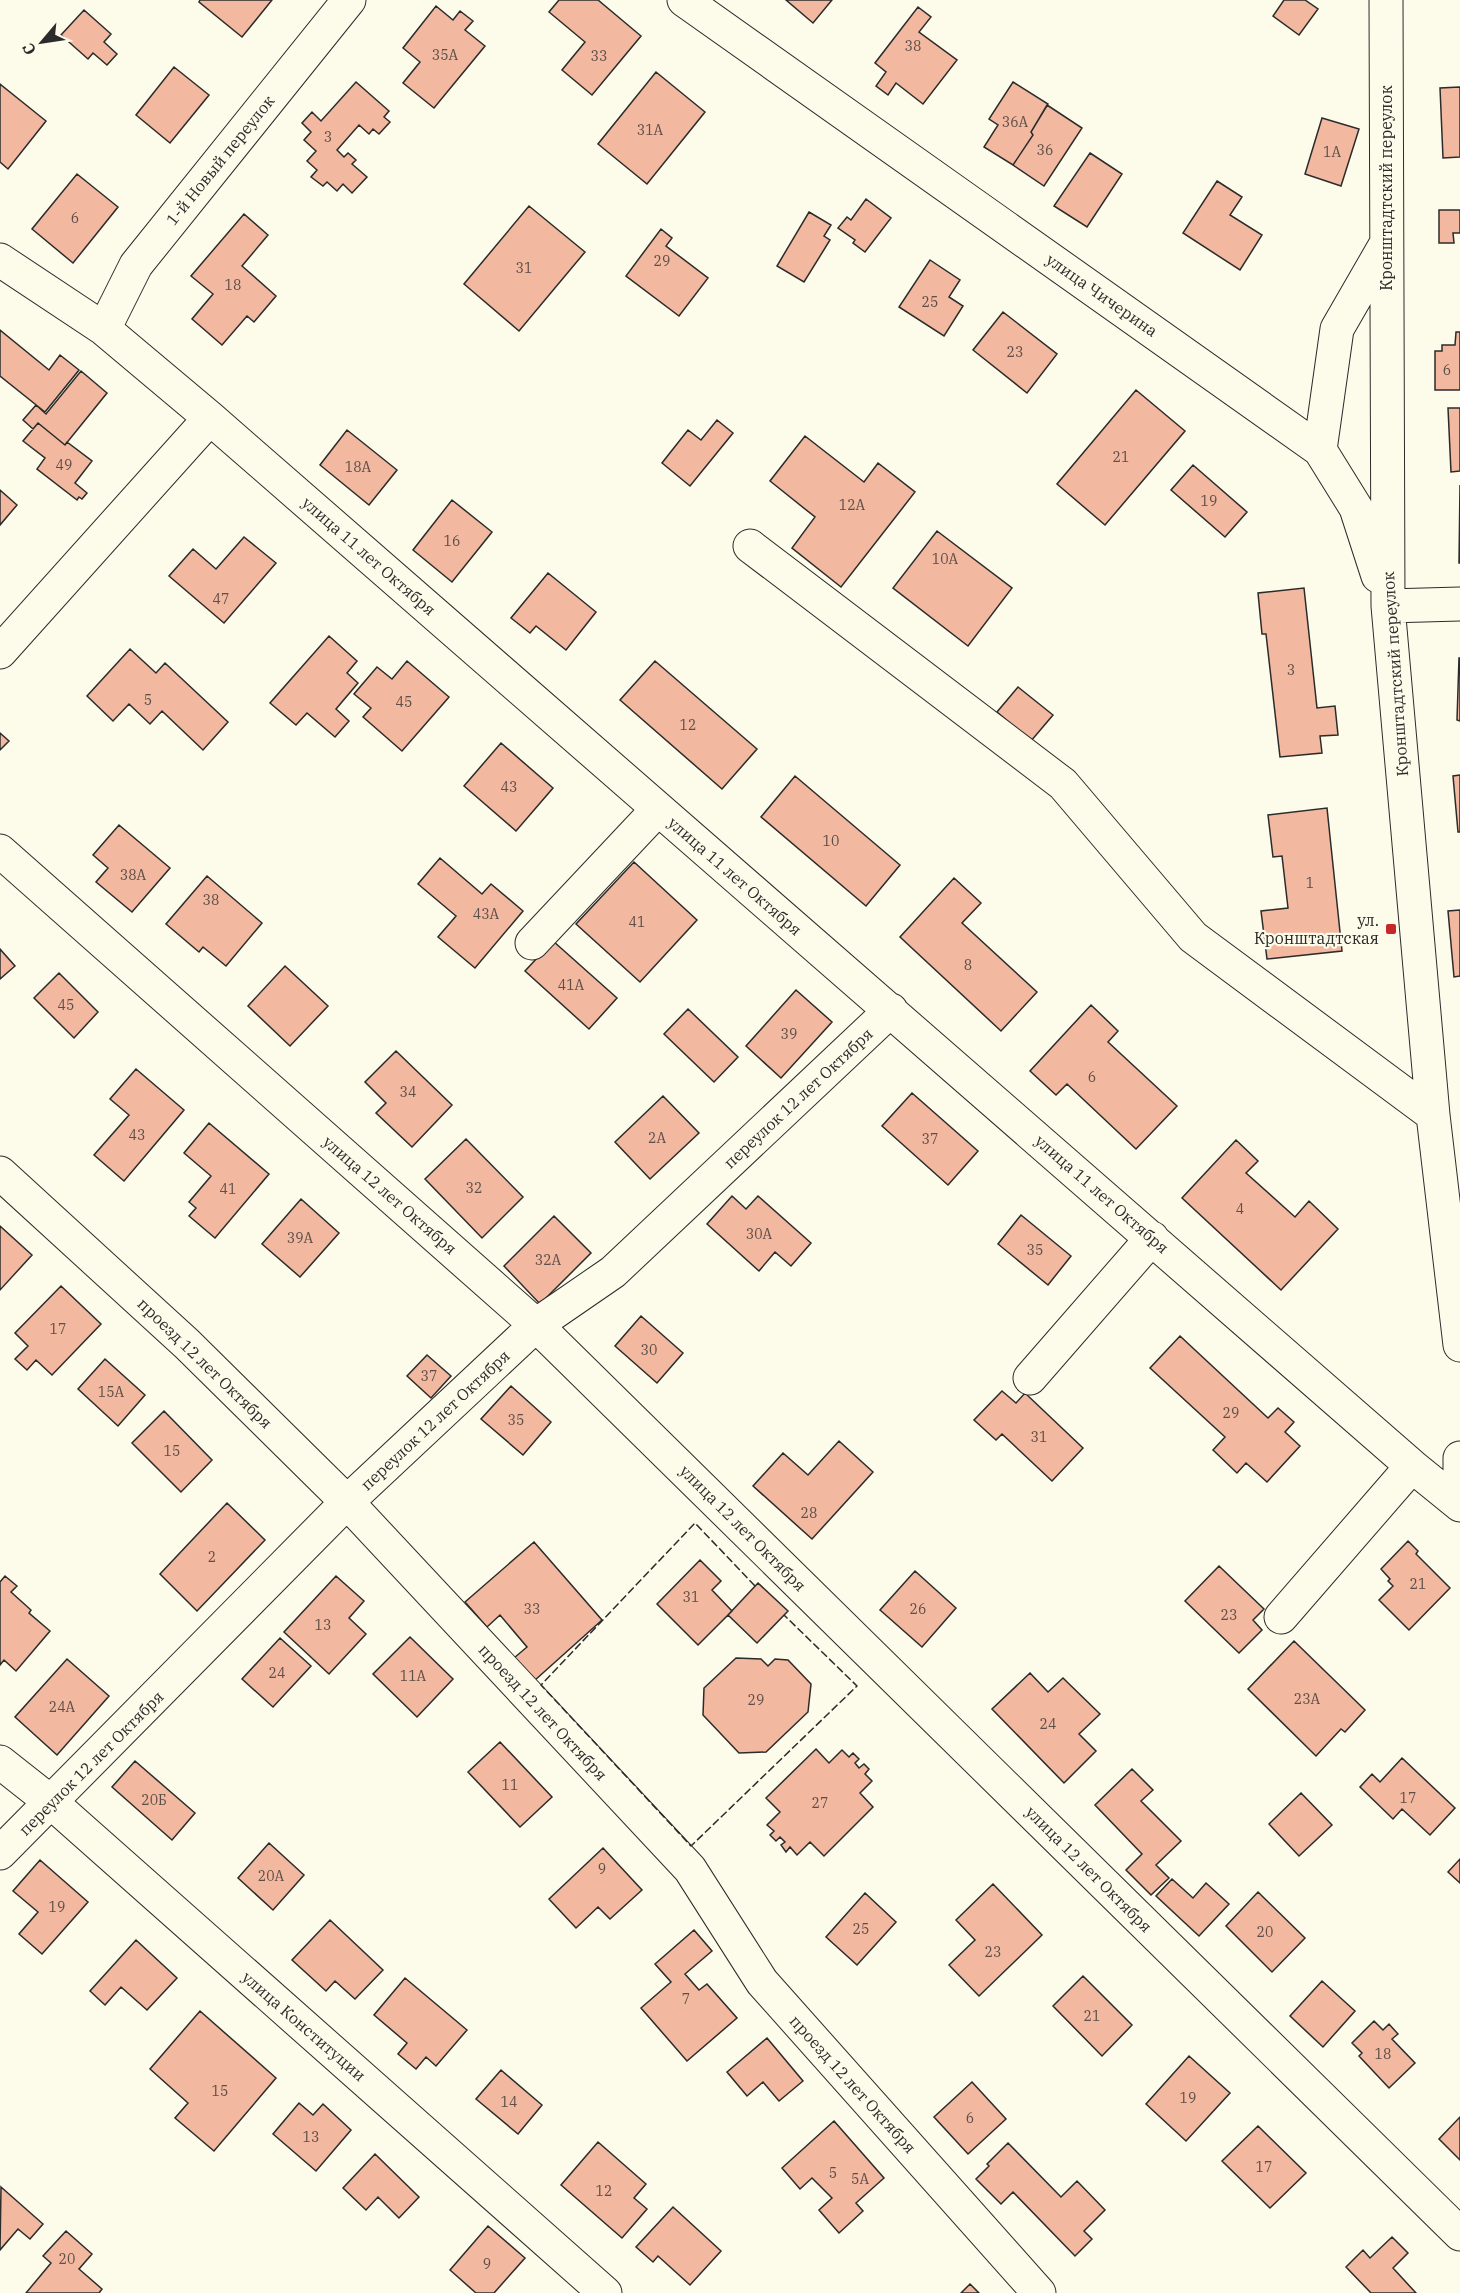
<svg xmlns="http://www.w3.org/2000/svg" width="1460" height="2293" font-family="'IBM Plex Serif',serif">
<style>
.building{fill:#f2b8a0;stroke:#2b2b2b;stroke-width:1.5}
.lines{fill:none;stroke-linecap:round;stroke-linejoin:round}
.minor-casing{stroke:#2b2b2b;stroke-width:35}
.minor{stroke:#fdfbea;stroke-width:33}
.fence{stroke:#2b2b2b;stroke-width:1.5;stroke-dasharray:8 3;stroke-linecap:butt}
.poi-dot{fill:#c62828;stroke:#fdfbea;stroke-width:2}
.labels{text-anchor:middle;dominant-baseline:central;stroke-width:4.5;stroke-linejoin:round;paint-order:stroke}
.number-label{font-size:14px;fill:#5d4e48}
.street-label{font-size:16px;fill:#2b2b2b;stroke:#fdfbea}
.poi-label{font-size:16px;fill:#2b2b2b;stroke:#fdfbea;text-anchor:end}
</style>
<rect width="100%" height="100%" fill="#fdfbea"/>
<!-- building -->
<path class="building" d="M 200,0 L 272,0 L 242,37 L 199,2 Z
M 559,0 L 598,0 L 641,36 L 592,95 L 562,70 L 585,42 L 549,12 Z
M 786,0 L 832,0 L 813,23 Z
M 1284,0 L 1305,0 L 1318,9 L 1299,35 L 1273,16 Z
M 436,6 L 453,20 L 460,11 L 473,21 L 465,30 L 485,46 L 434,108 L 403,83 L 420,62 L 403,48 Z
M 918,7 L 931,17 L 919,32 L 957,60 L 923,104 L 896,83 L 888,95 L 876,86 L 886,72 L 875,63 Z
M 84,10 L 111,34 L 104,42 L 117,54 L 107,65 L 93,53 L 88,59 L 61,35 Z
M 174,67 L 209,95 L 170,143 L 136,115 Z
M 656,72 L 705,112 L 647,184 L 598,144 Z
M 356,82 L 389,111 L 384,117 L 390,122 L 379,134 L 373,129 L 369,134 L 359,125 L 337,150 L 344,157 L 348,153 L 356,160 L 352,164 L 367,177 L 352,193 L 343,184 L 337,191 L 327,182 L 323,186 L 311,177 L 317,170 L 307,161 L 316,151 L 304,140 L 311,132 L 302,123 L 312,112 L 321,121 Z
M 1013,82 L 1048,104 L 1031,132 L 1033,135 L 1013,165 L 984,147 L 998,125 L 989,119 Z
M 0,84 L 46,121 L 8,169 L 0,162 Z
M 1460,87 L 1460,157 L 1443,158 L 1440,88 Z
M 1047,105 L 1082,128 L 1044,186 L 1013,165 L 1033,135 L 1031,132 Z
M 1322,118 L 1359,129 L 1341,186 L 1305,174 Z
M 1090,153 L 1122,174 L 1087,227 L 1054,206 Z
M 77,174 L 118,207 L 73,263 L 32,229 Z
M 1217,181 L 1242,197 L 1230,215 L 1262,235 L 1240,270 L 1183,233 Z
M 866,199 L 891,218 L 865,252 L 853,243 L 855,240 L 838,228 L 847,217 L 851,220 Z
M 529,206 L 585,252 L 519,331 L 464,284 Z
M 1439,210 L 1460,210 L 1460,233 L 1453,233 L 1454,243 L 1439,243 Z
M 809,212 L 831,225 L 824,236 L 830,240 L 804,282 L 777,266 Z
M 244,214 L 268,235 L 242,266 L 276,296 L 254,322 L 247,316 L 222,345 L 192,319 L 213,294 L 191,276 Z
M 661,229 L 672,238 L 666,246 L 708,278 L 679,316 L 626,276 Z
M 930,260 L 960,280 L 949,297 L 963,306 L 944,336 L 899,307 Z
M 1003,312 L 1057,354 L 1027,393 L 973,350 Z
M 0,330 L 49,370 L 60,355 L 79,370 L 45,412 L 0,376 Z
M 1456,332 L 1460,332 L 1460,390 L 1435,390 L 1435,351 L 1442,351 L 1442,345 L 1455,345 Z
M 81,371 L 107,393 L 65,445 L 38,423 L 33,429 L 23,420 L 36,405 L 46,414 Z
M 1136,390 L 1185,431 L 1105,525 L 1057,484 Z
M 1448,408 L 1460,408 L 1460,471 L 1451,472 Z
M 717,420 L 733,433 L 690,486 L 662,463 L 688,430 L 701,440 Z
M 38,423 L 65,445 L 67,442 L 92,461 L 75,483 L 87,493 L 82,499 L 79,497 L 77,500 L 37,469 L 45,458 L 23,441 Z
M 347,430 L 397,470 L 369,505 L 320,465 Z
M 805,436 L 864,482 L 878,463 L 915,492 L 841,587 L 792,548 L 815,517 L 770,481 Z
M 1193,465 L 1247,512 L 1225,537 L 1171,490 Z
M 1460,485 L 1460,563 L 1459,563 Z
M 0,490 L 17,505 L 0,525 Z
M 452,500 L 492,532 L 452,582 L 413,550 Z
M 937,531 L 1012,588 L 968,646 L 893,588 Z
M 244,537 L 276,563 L 224,623 L 169,576 L 193,549 L 216,569 Z
M 548,573 L 596,612 L 566,650 L 536,626 L 530,633 L 511,618 Z
M 1304,588 L 1317,708 L 1335,706 L 1338,735 L 1320,736 L 1322,753 L 1280,757 L 1266,634 L 1262,634 L 1258,593 Z
M 329,636 L 357,661 L 347,673 L 358,683 L 336,709 L 349,721 L 335,737 L 307,713 L 296,725 L 270,703 Z
M 130,649 L 156,673 L 165,663 L 228,722 L 203,750 L 162,711 L 150,724 L 129,704 L 113,721 L 87,696 Z
M 1459,658 L 1460,658 L 1460,721 L 1457,720 Z
M 407,661 L 449,697 L 402,751 L 363,717 L 371,708 L 354,694 L 377,667 L 392,679 Z
M 655,661 L 757,749 L 722,789 L 620,700 Z
M 1018,687 L 1053,715 L 1031,741 L 997,712 Z
M 0,733 L 9,741 L 0,750 Z
M 501,743 L 553,788 L 516,831 L 464,786 Z
M 1460,775 L 1460,832 L 1458,832 L 1453,776 Z
M 795,776 L 900,865 L 866,906 L 761,817 Z
M 1327,808 L 1342,951 L 1267,959 L 1261,911 L 1288,908 L 1282,856 L 1273,857 L 1268,815 Z
M 119,825 L 170,868 L 132,912 L 96,882 L 108,868 L 93,855 Z
M 440,858 L 482,894 L 491,884 L 523,911 L 475,968 L 438,937 L 456,916 L 418,884 Z
M 634,862 L 697,920 L 640,982 L 576,924 Z
M 207,876 L 262,923 L 226,966 L 203,947 L 199,952 L 166,924 Z
M 954,878 L 981,903 L 962,923 L 1037,992 L 1001,1031 L 900,937 Z
M 1460,910 L 1460,976 L 1454,977 L 1448,911 Z
M 553,941 L 617,998 L 589,1029 L 525,971 Z
M 0,949 L 15,966 L 0,979 Z
M 285,966 L 328,1006 L 290,1046 L 248,1006 Z
M 59,973 L 98,1012 L 74,1038 L 34,998 Z
M 796,990 L 832,1022 L 781,1078 L 746,1046 Z
M 1091,1005 L 1118,1031 L 1108,1042 L 1177,1106 L 1136,1149 L 1067,1084 L 1056,1095 L 1030,1071 Z
M 688,1009 L 738,1057 L 714,1082 L 664,1034 Z
M 396,1051 L 452,1105 L 412,1147 L 376,1113 L 386,1103 L 365,1082 Z
M 136,1069 L 184,1110 L 124,1181 L 94,1155 L 129,1115 L 110,1099 Z
M 912,1093 L 978,1151 L 948,1185 L 882,1126 Z
M 663,1096 L 699,1133 L 650,1179 L 615,1142 Z
M 209,1123 L 269,1174 L 215,1238 L 189,1216 L 196,1208 L 189,1202 L 211,1176 L 184,1153 Z
M 466,1139 L 523,1197 L 482,1238 L 425,1179 Z
M 1236,1140 L 1258,1161 L 1246,1173 L 1295,1217 L 1309,1201 L 1338,1229 L 1281,1290 L 1182,1198 Z
M 732,1196 L 746,1209 L 758,1196 L 811,1243 L 791,1266 L 775,1252 L 759,1271 L 707,1224 Z
M 301,1199 L 339,1233 L 300,1277 L 262,1244 Z
M 1021,1215 L 1071,1256 L 1048,1285 L 998,1244 Z
M 554,1216 L 591,1253 L 540,1304 L 504,1266 Z
M 0,1226 L 32,1255 L 0,1290 Z
M 61,1286 L 101,1324 L 52,1375 L 36,1360 L 27,1370 L 15,1359 L 28,1346 L 15,1333 Z
M 641,1316 L 683,1353 L 657,1383 L 615,1346 Z
M 1180,1336 L 1268,1418 L 1278,1408 L 1294,1422 L 1285,1432 L 1300,1446 L 1267,1482 L 1246,1463 L 1237,1473 L 1213,1450 L 1225,1437 L 1150,1368 Z
M 427,1355 L 451,1376 L 431,1398 L 407,1376 Z
M 105,1359 L 145,1395 L 118,1426 L 78,1389 Z
M 511,1386 L 551,1422 L 523,1455 L 481,1419 Z
M 1002,1391 L 1016,1403 L 1025,1393 L 1083,1448 L 1052,1481 L 1002,1434 L 996,1440 L 974,1420 Z
M 164,1411 L 212,1460 L 181,1492 L 132,1443 Z
M 839,1441 L 873,1472 L 812,1539 L 753,1486 L 783,1453 L 808,1475 Z
M 227,1503 L 265,1540 L 197,1611 L 160,1574 Z
M 1408,1541 L 1418,1551 L 1416,1554 L 1450,1588 L 1409,1630 L 1379,1600 L 1393,1586 L 1388,1581 L 1390,1579 L 1381,1569 Z
M 534,1542 L 602,1620 L 534,1681 L 514,1658 L 527,1647 L 500,1615 L 487,1627 L 465,1602 Z
M 700,1560 L 721,1581 L 712,1590 L 732,1611 L 698,1645 L 657,1604 Z
M 1219,1566 L 1264,1609 L 1253,1620 L 1262,1630 L 1239,1653 L 1185,1601 Z
M 915,1571 L 956,1608 L 922,1647 L 880,1610 Z
M 5,1576 L 17,1586 L 11,1592 L 31,1610 L 29,1613 L 50,1631 L 16,1671 L 4,1660 L 0,1665 L 0,1582 Z
M 336,1576 L 364,1601 L 349,1618 L 366,1634 L 329,1674 L 284,1632 Z
M 758,1583 L 788,1611 L 757,1643 L 728,1615 Z
M 410,1637 L 453,1679 L 417,1717 L 373,1674 Z
M 280,1638 L 311,1666 L 273,1707 L 242,1679 Z
M 1294,1641 L 1365,1710 L 1345,1732 L 1341,1729 L 1316,1756 L 1248,1689 Z
M 736,1658 L 761,1659 L 768,1666 L 775,1659 L 788,1660 L 811,1684 L 808,1712 L 766,1752 L 739,1753 L 703,1715 L 704,1688 Z
M 67,1659 L 109,1696 L 57,1755 L 15,1717 Z
M 1030,1673 L 1048,1692 L 1063,1678 L 1100,1714 L 1079,1734 L 1096,1751 L 1064,1783 L 992,1709 Z
M 500,1742 L 552,1797 L 520,1827 L 468,1772 Z
M 816,1749 L 829,1763 L 842,1750 L 849,1757 L 853,1753 L 859,1759 L 855,1763 L 859,1768 L 864,1764 L 869,1769 L 865,1774 L 872,1781 L 860,1793 L 873,1807 L 824,1856 L 810,1842 L 797,1855 L 790,1847 L 786,1852 L 781,1845 L 785,1842 L 780,1837 L 776,1841 L 770,1835 L 774,1831 L 767,1825 L 780,1812 L 766,1798 Z
M 1402,1758 L 1455,1808 L 1430,1835 L 1402,1809 L 1393,1819 L 1360,1787 L 1372,1774 L 1380,1782 Z
M 135,1761 L 195,1813 L 172,1840 L 112,1787 Z
M 1132,1769 L 1153,1790 L 1141,1801 L 1181,1841 L 1156,1865 L 1169,1878 L 1151,1895 L 1126,1870 L 1142,1854 L 1095,1805 Z
M 1301,1793 L 1332,1825 L 1299,1856 L 1269,1824 Z
M 269,1843 L 304,1875 L 273,1910 L 238,1878 Z
M 603,1848 L 642,1890 L 610,1919 L 598,1907 L 576,1928 L 549,1899 Z
M 1460,1859 L 1460,1883 L 1448,1872 Z
M 40,1860 L 88,1902 L 42,1954 L 19,1934 L 38,1912 L 13,1891 Z
M 1172,1879 L 1193,1898 L 1206,1883 L 1229,1904 L 1199,1936 L 1156,1896 Z
M 993,1884 L 1042,1935 L 979,1996 L 949,1965 L 975,1940 L 956,1920 Z
M 1258,1892 L 1305,1938 L 1272,1972 L 1226,1926 Z
M 865,1893 L 896,1922 L 857,1965 L 826,1937 Z
M 330,1920 L 383,1970 L 355,1999 L 335,1981 L 326,1991 L 292,1960 Z
M 694,1930 L 712,1951 L 685,1974 L 699,1990 L 707,1984 L 737,2018 L 687,2061 L 641,2008 L 671,1982 L 655,1964 Z
M 136,1940 L 177,1978 L 147,2010 L 121,1987 L 105,2005 L 90,1991 Z
M 1083,1976 L 1132,2025 L 1102,2056 L 1053,2006 Z
M 405,1978 L 467,2030 L 436,2066 L 426,2057 L 416,2069 L 398,2054 L 407,2043 L 374,2015 Z
M 1322,1981 L 1355,2011 L 1323,2047 L 1290,2016 Z
M 200,2011 L 276,2078 L 214,2151 L 175,2118 L 188,2103 L 150,2069 Z
M 1374,2021 L 1383,2030 L 1389,2024 L 1398,2034 L 1392,2039 L 1415,2063 L 1389,2088 L 1359,2056 L 1362,2053 L 1352,2043 Z
M 767,2038 L 803,2081 L 779,2101 L 763,2082 L 747,2096 L 727,2072 Z
M 1189,2056 L 1230,2093 L 1186,2141 L 1146,2104 Z
M 501,2070 L 542,2105 L 518,2134 L 476,2099 Z
M 972,2082 L 1006,2119 L 968,2154 L 934,2117 Z
M 299,2103 L 313,2115 L 323,2104 L 351,2130 L 316,2171 L 273,2134 Z
M 1460,2117 L 1460,2160 L 1439,2139 Z
M 834,2121 L 884,2178 L 856,2203 L 863,2211 L 839,2233 L 819,2210 L 832,2198 L 812,2178 L 800,2189 L 782,2168 Z
M 1258,2126 L 1306,2173 L 1270,2208 L 1222,2161 Z
M 598,2142 L 646,2184 L 634,2198 L 647,2209 L 622,2238 L 561,2185 Z
M 1008,2143 L 1061,2197 L 1077,2181 L 1105,2210 L 1084,2231 L 1092,2239 L 1075,2256 L 1013,2192 L 1001,2204 L 976,2179 L 989,2166 L 987,2164 Z
M 375,2154 L 419,2197 L 399,2218 L 378,2197 L 366,2210 L 343,2188 Z
M 1,2187 L 43,2224 L 30,2239 L 18,2229 L 0,2250 Z
M 673,2207 L 721,2251 L 690,2285 L 658,2256 L 653,2262 L 636,2247 Z
M 488,2226 L 525,2258 L 494,2293 L 476,2293 L 450,2270 Z
M 66,2231 L 92,2254 L 79,2269 L 102,2289 L 99,2293 L 26,2293 L 51,2263 L 43,2256 Z
M 1392,2237 L 1408,2253 L 1393,2268 L 1416,2293 L 1371,2293 L 1346,2267 L 1363,2250 L 1370,2258 Z
M 970,2284 L 979,2293 L 961,2293 Z"/>
<g class="lines">
<defs>
<path id="minor" d="M 684,0 L 1320,450 L 1356,508 L 1378,576
M 1386,0 L 1388,606 L 1433,1115 L 1460,1345
M 0,260 L 104,329 L 210,418 L 1412,1466 L 1460,1505
M 104,329 L 136,265 L 349,0
M 1320,450 L 1337,329 L 1386,244
M 750,546 L 1063,784 L 1193,937 L 1433,1115
M 1388,606 L 1460,604
M 0,652 L 210,418
M 0,851 L 536,1325 L 1460,2234
M 532,943 L 658,809
M 0,1173 L 187,1344 L 347,1502 L 690,1869 L 762,1982 L 1039,2293
M 1030,1378 L 1152,1238
M 1460,1458 L 1460,1476
M 1281,1617 L 1412,1466
M 0,1762 L 52,1803 L 605,2293
M 0,1853 L 347,1502 L 536,1325 L 613,1272 L 891,1010"/>
</defs>
<!-- minor casing -->
<use href="#minor" class="minor-casing"/>
<!-- minor -->
<use href="#minor" class="minor"/>
<!-- fence -->
<path class="fence" d="M 755,1586 L 695,1523 L 541,1685 L 691,1846 L 857,1686 L 784,1615"/>
</g>
<!-- markers -->
<rect class="poi-dot" x="1385" y="923" width="12" height="12" rx="3"/>
<g class="labels">
<!-- number labels -->
<g class="number-label">
<text x="913" y="46">38</text>
<text x="445" y="55">35А</text>
<text x="599" y="56">33</text>
<text x="1015" y="122">36А</text>
<text x="650" y="130">31А</text>
<text x="328" y="137">3</text>
<text x="1045" y="150">36</text>
<text x="1332" y="152">1А</text>
<text x="75" y="218">6</text>
<text x="662" y="261">29</text>
<text x="524" y="268">31</text>
<text x="233" y="285">18</text>
<text x="930" y="302">25</text>
<text x="1015" y="352">23</text>
<text x="1447" y="370">6</text>
<text x="1121" y="457">21</text>
<text x="64" y="465">49</text>
<text x="358" y="467">18А</text>
<text x="1209" y="501">19</text>
<text x="852" y="505">12А</text>
<text x="452" y="541">16</text>
<text x="945" y="559">10А</text>
<text x="221" y="599">47</text>
<text x="1291" y="670">3</text>
<text x="148" y="700">5</text>
<text x="404" y="702">45</text>
<text x="688" y="725">12</text>
<text x="509" y="787">43</text>
<text x="831" y="841">10</text>
<text x="133" y="875">38А</text>
<text x="1310" y="883">1</text>
<text x="211" y="900">38</text>
<text x="486" y="914">43А</text>
<text x="637" y="922">41</text>
<text x="968" y="965">8</text>
<text x="571" y="985">41А</text>
<text x="66" y="1005">45</text>
<text x="789" y="1034">39</text>
<text x="1092" y="1077">6</text>
<text x="408" y="1092">34</text>
<text x="137" y="1135">43</text>
<text x="657" y="1138">2А</text>
<text x="930" y="1139">37</text>
<text x="474" y="1188">32</text>
<text x="228" y="1189">41</text>
<text x="1240" y="1209">4</text>
<text x="759" y="1234">30А</text>
<text x="300" y="1238">39А</text>
<text x="1035" y="1250">35</text>
<text x="548" y="1260">32А</text>
<text x="58" y="1329">17</text>
<text x="649" y="1350">30</text>
<text x="429" y="1376">37</text>
<text x="111" y="1392">15А</text>
<text x="1231" y="1413">29</text>
<text x="516" y="1420">35</text>
<text x="1039" y="1437">31</text>
<text x="172" y="1451">15</text>
<text x="809" y="1513">28</text>
<text x="212" y="1557">2</text>
<text x="1418" y="1584">21</text>
<text x="691" y="1597">31</text>
<text x="532" y="1609">33</text>
<text x="918" y="1609">26</text>
<text x="1229" y="1615">23</text>
<text x="323" y="1625">13</text>
<text x="277" y="1673">24</text>
<text x="413" y="1676">11А</text>
<text x="1307" y="1699">23А</text>
<text x="756" y="1700">29</text>
<text x="62" y="1707">24А</text>
<text x="1048" y="1724">24</text>
<text x="510" y="1785">11</text>
<text x="1408" y="1798">17</text>
<text x="154" y="1800">20Б</text>
<text x="820" y="1803">27</text>
<text x="602" y="1869">9</text>
<text x="271" y="1876">20А</text>
<text x="57" y="1907">19</text>
<text x="861" y="1929">25</text>
<text x="1265" y="1932">20</text>
<text x="993" y="1952">23</text>
<text x="686" y="1999">7</text>
<text x="1092" y="2016">21</text>
<text x="1383" y="2054">18</text>
<text x="220" y="2091">15</text>
<text x="1188" y="2098">19</text>
<text x="509" y="2102">14</text>
<text x="970" y="2118">6</text>
<text x="311" y="2137">13</text>
<text x="1264" y="2167">17</text>
<text x="833" y="2173">5</text>
<text x="860" y="2179">5А</text>
<text x="604" y="2191">12</text>
<text x="67" y="2259">20</text>
<text x="487" y="2264">9</text>
</g>
<!-- street labels -->
<g class="street-label">
<text transform="translate(220 160) rotate(-51)">1-й Новый переулок</text>
<text transform="translate(1386 188) rotate(-90)">Кронштадтский переулок</text>
<text transform="translate(1102 295) rotate(35)">улица Чичерина</text>
<text transform="translate(369 556) rotate(41)">улица 11 лет Октября</text>
<text transform="translate(1395 674) rotate(-94)">Кронштадтский переулок</text>
<text transform="translate(735 876) rotate(41)">улица 11 лет Октября</text>
<text transform="translate(798 1098) rotate(-43)">переулок 12 лет Октября</text>
<text transform="translate(1102 1194) rotate(41)">улица 11 лет Октября</text>
<text transform="translate(390 1195) rotate(41)">улица 12 лет Октября</text>
<text transform="translate(205 1363) rotate(44)">проезд 12 лет Октября</text>
<text transform="translate(435 1420) rotate(-43)">переулок 12 лет Октября</text>
<text transform="translate(743 1528) rotate(45)">улица 12 лет Октября</text>
<text transform="translate(543 1712) rotate(47)">проезд 12 лет Октября</text>
<text transform="translate(91 1763) rotate(-45)">переулок 12 лет Октября</text>
<text transform="translate(1089 1869) rotate(45)">улица 12 лет Октября</text>
<text transform="translate(304 2026) rotate(41)">улица Конституции</text>
<text transform="translate(853 2084) rotate(48)">проезд 12 лет Октября</text>
</g>
<!-- poi labels -->
<g class="poi-label">
<text x="1379" y="920">ул.<tspan x="1379" dy="18">Кронштадтская</tspan></text>
</g>
</g>
<!-- north arrow -->
<g transform="translate(42 42) rotate(241)" stroke="#fdfbea" stroke-width="4.5" paint-order="stroke">
<path d="M0-4.5L10 22L0 15L-10 22Z" fill="#2b2b2b"/>
<text y="-9" font-size="16" font-weight="bold" text-anchor="middle" fill="#2b2b2b">С</text>
</g>
</svg>
